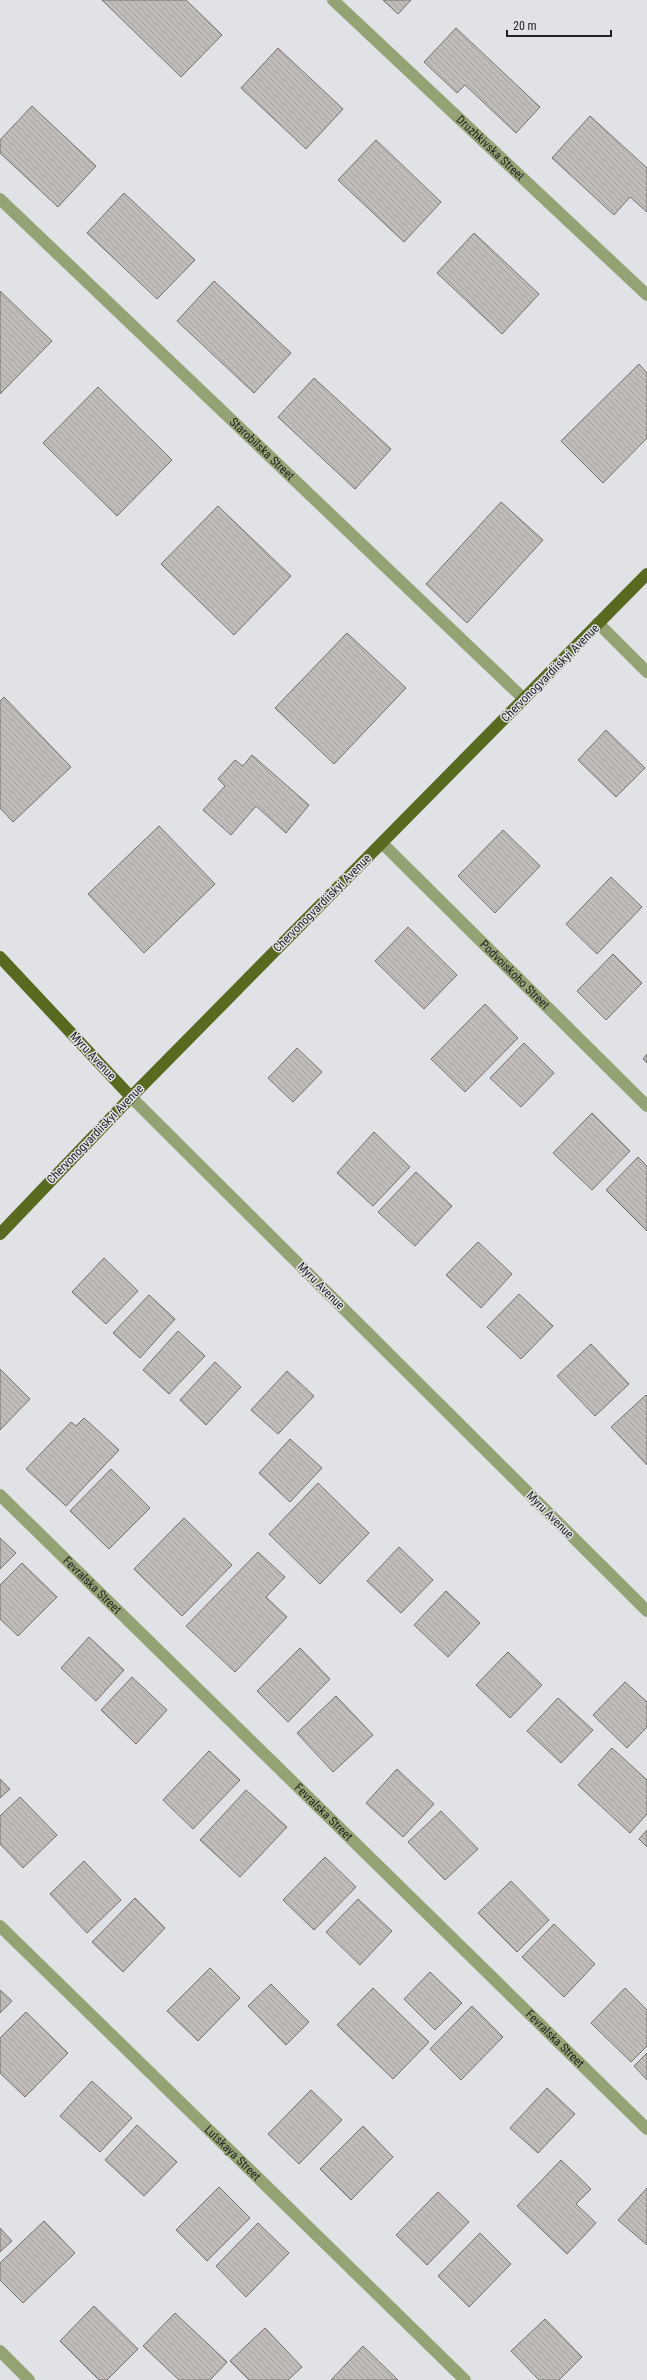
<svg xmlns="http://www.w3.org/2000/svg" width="647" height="2380" font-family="'Roboto Condensed',sans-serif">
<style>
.building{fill:url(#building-back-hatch);stroke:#74706e}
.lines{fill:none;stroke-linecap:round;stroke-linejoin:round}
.minor{stroke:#94a374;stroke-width:12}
.major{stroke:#576a20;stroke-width:12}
.labels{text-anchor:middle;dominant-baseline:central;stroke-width:3;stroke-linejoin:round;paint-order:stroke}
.street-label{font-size:12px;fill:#222224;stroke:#e1e2e6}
</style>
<defs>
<pattern id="building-back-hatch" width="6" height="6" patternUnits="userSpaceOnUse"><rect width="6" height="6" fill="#c0bcb9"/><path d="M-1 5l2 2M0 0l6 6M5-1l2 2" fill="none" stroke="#a5a19f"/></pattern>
</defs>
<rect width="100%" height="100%" fill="#e1e2e6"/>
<!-- building -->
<path class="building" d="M 102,0 L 186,0 L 222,35 L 181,77 Z
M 383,0 L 411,0 L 398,14 Z
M 456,28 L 540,107 L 516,133 L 465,85 L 457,93 L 424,62 Z
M 278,48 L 343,109 L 306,149 L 241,88 Z
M 32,106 L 96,166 L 58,207 L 0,153 L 0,140 Z
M 590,116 L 647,168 L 647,212 L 630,197 L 614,215 L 552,158 Z
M 376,140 L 441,202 L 404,242 L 338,180 Z
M 124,193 L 195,260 L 157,299 L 87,233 Z
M 474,233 L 539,294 L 502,334 L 437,273 Z
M 214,281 L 291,353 L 254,393 L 177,321 Z
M 0,291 L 52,341 L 0,394 Z
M 639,364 L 647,373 L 647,438 L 603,483 L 561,441 Z
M 314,378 L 391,449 L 355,489 L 278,417 Z
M 98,387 L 172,460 L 117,516 L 43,443 Z
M 501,502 L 543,540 L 467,623 L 426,584 Z
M 218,506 L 291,576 L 234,635 L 161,564 Z
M 347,633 L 406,688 L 334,764 L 275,708 Z
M 4,697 L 71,767 L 13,822 L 0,808 L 0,701 Z
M 606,730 L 645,768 L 616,797 L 578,760 Z
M 252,755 L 309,805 L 286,833 L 256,806 L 231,835 L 203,810 L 225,786 L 218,779 L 235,760 L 243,766 Z
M 159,826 L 215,884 L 144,953 L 88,894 Z
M 503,830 L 540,866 L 495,913 L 458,876 Z
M 611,877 L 642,907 L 597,954 L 566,924 Z
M 408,927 L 457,975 L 424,1009 L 375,961 Z
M 613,954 L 642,983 L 606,1020 L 577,991 Z
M 485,1004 L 518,1038 L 465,1092 L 431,1059 Z
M 524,1043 L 554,1073 L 521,1107 L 490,1078 Z
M 297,1048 L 322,1072 L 293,1102 L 268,1078 Z
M 647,1054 L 647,1063 L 643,1059 Z
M 592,1113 L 630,1151 L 592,1190 L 553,1153 Z
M 374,1132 L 410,1167 L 373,1206 L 337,1173 Z
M 638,1157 L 647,1166 L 647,1231 L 606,1190 Z
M 416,1172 L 452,1206 L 415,1246 L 378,1212 Z
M 478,1242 L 512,1274 L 481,1308 L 446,1275 Z
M 104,1258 L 138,1291 L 106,1324 L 72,1292 Z
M 519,1294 L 553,1326 L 521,1359 L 487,1327 Z
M 149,1295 L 175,1319 L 140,1358 L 113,1333 Z
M 178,1331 L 205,1356 L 169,1394 L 143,1370 Z
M 591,1344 L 629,1384 L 595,1416 L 557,1376 Z
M 215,1362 L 241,1387 L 206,1425 L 180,1400 Z
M 0,1369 L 30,1399 L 0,1430 Z
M 287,1371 L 314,1396 L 278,1434 L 251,1410 Z
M 646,1395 L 647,1396 L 647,1465 L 611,1427 Z
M 84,1418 L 119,1450 L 66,1506 L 26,1469 L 71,1422 L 76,1426 Z
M 290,1439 L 322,1468 L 290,1502 L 259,1473 Z
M 111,1469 L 150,1508 L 109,1549 L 70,1511 Z
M 318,1483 L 369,1533 L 320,1584 L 269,1534 Z
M 184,1518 L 232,1565 L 182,1616 L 134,1569 Z
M 0,1538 L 16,1553 L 0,1569 Z
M 399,1547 L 433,1580 L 401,1613 L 367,1581 Z
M 258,1552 L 285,1577 L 266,1597 L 287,1617 L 235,1672 L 186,1626 Z
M 22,1563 L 57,1597 L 18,1636 L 0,1619 L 0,1585 Z
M 446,1591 L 480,1623 L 448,1657 L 414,1625 Z
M 89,1637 L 124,1670 L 96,1701 L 61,1668 Z
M 300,1648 L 330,1679 L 288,1722 L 257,1691 Z
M 508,1652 L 542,1685 L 510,1718 L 476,1685 Z
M 132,1677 L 167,1710 L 136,1744 L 101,1710 Z
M 625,1682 L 647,1702 L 647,1727 L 627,1748 L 593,1715 Z
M 336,1696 L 373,1735 L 333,1772 L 297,1733 Z
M 558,1698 L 593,1730 L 561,1763 L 527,1731 Z
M 612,1748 L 647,1780 L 647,1814 L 630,1833 L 578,1785 Z
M 209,1751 L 240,1780 L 193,1829 L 163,1800 Z
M 397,1769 L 434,1804 L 403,1837 L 366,1803 Z
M 0,1779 L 10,1789 L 0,1798 Z
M 246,1790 L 287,1827 L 240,1877 L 200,1840 Z
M 20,1797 L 57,1835 L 23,1868 L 0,1844 L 0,1816 Z
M 441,1811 L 478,1849 L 445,1880 L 408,1842 Z
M 647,1830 L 647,1847 L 639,1839 Z
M 325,1857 L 356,1887 L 314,1930 L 283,1900 Z
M 84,1861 L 121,1900 L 87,1933 L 50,1894 Z
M 511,1881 L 549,1920 L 517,1952 L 478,1913 Z
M 135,1898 L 165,1928 L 123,1972 L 92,1942 Z
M 358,1899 L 392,1931 L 360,1965 L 326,1932 Z
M 554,1924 L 595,1964 L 564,1997 L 522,1957 Z
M 210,1968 L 240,1998 L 198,2041 L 167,2011 Z
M 430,1972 L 462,2003 L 435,2030 L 404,1999 Z
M 271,1984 L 309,2022 L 286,2045 L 248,2006 Z
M 373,1988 L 429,2042 L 393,2079 L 337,2025 Z
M 625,1988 L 647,2010 L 647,2046 L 631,2062 L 591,2023 Z
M 0,1990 L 12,2001 L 0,2013 Z
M 472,2006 L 503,2037 L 461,2080 L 430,2049 Z
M 26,2012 L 68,2053 L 25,2097 L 0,2073 L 0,2038 Z
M 647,2053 L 647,2080 L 634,2066 Z
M 92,2081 L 132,2118 L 100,2152 L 60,2116 Z
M 547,2088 L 575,2114 L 538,2153 L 510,2128 Z
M 311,2090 L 342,2120 L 299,2164 L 268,2134 Z
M 137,2125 L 177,2162 L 144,2196 L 105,2160 Z
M 363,2126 L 393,2157 L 351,2200 L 320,2169 Z
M 561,2160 L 591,2189 L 576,2204 L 596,2223 L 567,2254 L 517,2206 Z
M 219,2187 L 250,2218 L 207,2261 L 176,2230 Z
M 647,2188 L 647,2245 L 618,2220 Z
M 438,2192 L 469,2222 L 427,2265 L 396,2235 Z
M 44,2221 L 75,2253 L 23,2303 L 0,2280 L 0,2263 Z
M 258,2223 L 289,2253 L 246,2297 L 216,2266 Z
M 0,2228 L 12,2241 L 0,2252 Z
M 480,2233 L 511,2264 L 469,2307 L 438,2276 Z
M 94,2306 L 138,2349 L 107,2380 L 99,2380 L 60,2341 Z
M 175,2313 L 227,2362 L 210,2380 L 179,2380 L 143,2346 Z
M 545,2319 L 582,2357 L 559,2380 L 539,2380 L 511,2351 Z
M 265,2328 L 302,2367 L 288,2380 L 249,2380 L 230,2361 Z
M 363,2346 L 398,2380 L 331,2380 Z"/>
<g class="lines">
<!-- minor -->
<g class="minor">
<path id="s1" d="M 333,0 L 647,295"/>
<path id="s2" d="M 0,199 L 524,699"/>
<path d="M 598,623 L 647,672"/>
<path id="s3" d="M 382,843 L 647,1106"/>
<path d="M 131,1097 L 647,1611"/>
<path id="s4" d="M 0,1495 L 647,2129"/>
<path id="s5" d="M 0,1926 L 465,2380"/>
<path d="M 0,2351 L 29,2380"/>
</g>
<!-- major -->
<path class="major" d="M 0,957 L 131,1097
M 0,1234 L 131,1097 L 647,574"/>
</g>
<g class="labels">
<!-- street labels -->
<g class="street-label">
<text stroke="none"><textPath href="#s1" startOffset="216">Druzhkivska Street</textPath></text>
<text stroke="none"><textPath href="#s2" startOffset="362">Starobilska Street</textPath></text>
<text transform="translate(550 673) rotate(-45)">Chervonogvardiiskyi Avenue</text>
<text transform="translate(322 903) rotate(-45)">Chervonogvardiiskyi Avenue</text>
<text stroke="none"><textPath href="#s3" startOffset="187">Podvoiskoho Street</textPath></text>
<text transform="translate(93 1056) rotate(47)">Myru Avenue</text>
<text transform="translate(95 1134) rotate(-46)">Chervonogvardiiskyi Avenue</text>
<text transform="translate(321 1286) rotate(45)">Myru Avenue</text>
<text transform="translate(550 1515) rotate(45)">Myru Avenue</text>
<text stroke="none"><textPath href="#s4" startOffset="129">Fevralska Street</textPath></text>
<text stroke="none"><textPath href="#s4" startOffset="453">Fevralska Street</textPath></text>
<text stroke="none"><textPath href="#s4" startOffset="777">Fevralska Street</textPath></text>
<text stroke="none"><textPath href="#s5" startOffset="325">Lutskaya Street</textPath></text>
</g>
</g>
<!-- scale -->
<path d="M507 30v6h104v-6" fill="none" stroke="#222224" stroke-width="2"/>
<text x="513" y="30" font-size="12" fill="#222224" stroke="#e1e2e6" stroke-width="3" paint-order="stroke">20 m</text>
</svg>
